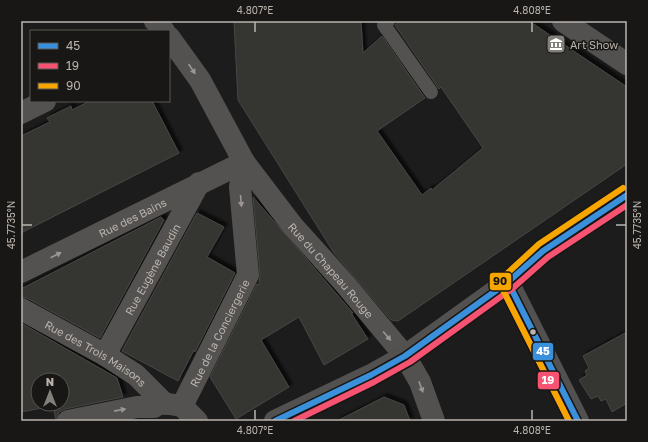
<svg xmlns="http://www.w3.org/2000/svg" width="648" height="442" font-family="'Golos Text',sans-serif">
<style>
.building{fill:#343433;stroke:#484644;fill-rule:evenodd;filter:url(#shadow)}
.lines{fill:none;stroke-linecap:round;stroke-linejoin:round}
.lane{stroke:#545250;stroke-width:14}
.street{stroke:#545250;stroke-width:22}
.secondary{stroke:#52514f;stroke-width:22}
.bus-1-casing{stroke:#181715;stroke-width:9}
.bus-2-casing{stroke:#181715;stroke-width:9}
.bus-3-casing{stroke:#181715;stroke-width:9}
.bus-1{stroke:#3a90db;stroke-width:6}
.bus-2{stroke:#f65372;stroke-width:6}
.bus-3{stroke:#f7a600;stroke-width:6}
.oneway{fill:#9c9792}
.oneway2{fill:#9c9692}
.ticks{fill:none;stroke:#bbb4ae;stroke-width:1.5}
.bus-dot{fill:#bbb4ae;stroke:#181715;stroke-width:1.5}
.labels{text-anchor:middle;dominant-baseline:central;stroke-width:3;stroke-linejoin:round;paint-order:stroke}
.poi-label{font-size:11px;fill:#bbb4ae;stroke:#181715;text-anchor:start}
.street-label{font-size:11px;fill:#bbb4ae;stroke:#181715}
.line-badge{stroke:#181715;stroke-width:1.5}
.badge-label{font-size:11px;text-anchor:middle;font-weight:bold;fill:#fff}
.pale-badge-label{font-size:11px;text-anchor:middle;font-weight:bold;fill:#111}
.neatline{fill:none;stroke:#bbb4ae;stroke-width:1.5}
.ticks-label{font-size:10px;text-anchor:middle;fill:#bbb4ae}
</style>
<defs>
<filter id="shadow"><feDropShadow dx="3.5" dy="-3.5" stdDeviation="1" flood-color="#0009"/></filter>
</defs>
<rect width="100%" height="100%" fill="#1c1c1c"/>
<!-- building -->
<path class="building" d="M 234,21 L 361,21 L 363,53 L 382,36 L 425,98 L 377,131 L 422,195 L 431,188 L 432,190 L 483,148 L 441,87 L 439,89 L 395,25 L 400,21 L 529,21 L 627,87 L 627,164 L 398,321 L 391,320 L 334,253 L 238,100 Z
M 90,101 L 152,101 L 179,153 L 21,233 L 21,136 L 50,122 L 47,118 L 71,106 L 72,110 Z
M 253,197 L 353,313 L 351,313 L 368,339 L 324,365 L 299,317 L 261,340 L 289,387 L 236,419 L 210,377 L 257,284 L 259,285 L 260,274 Z
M 197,213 L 224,227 L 207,257 L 235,273 L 195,352 L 194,350 L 178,381 L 122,351 Z
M 161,217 L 164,220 L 100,338 L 27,298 L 21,297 L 21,289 Z
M 21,323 L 117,378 L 123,397 L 65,409 L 59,412 L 56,421 L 53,406 L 21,412 ZM 38,380 L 62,380 L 62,404 L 38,404 Z
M 627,332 L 627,403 L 612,412 L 606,399 L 601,401 L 598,396 L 591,399 L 579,380 L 587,375 L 585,371 L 589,368 L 583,356 Z
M 384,397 L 404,405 L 410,421 L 337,421 Z"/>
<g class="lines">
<!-- lane -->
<path class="lane" d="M 388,21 L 384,25 L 431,92"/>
<!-- street -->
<g class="street">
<path d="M 155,21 L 164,31"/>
<path id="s1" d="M 169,37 L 200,80 L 244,162 L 292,225 L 345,284 L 405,356"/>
<path d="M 21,113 L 45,101"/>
<path id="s2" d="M 21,272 L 244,162"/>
<path id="s3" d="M 21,309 L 105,355 L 136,375 L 165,404"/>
<path id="s4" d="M 105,355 L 199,183"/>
<path d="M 169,404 L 182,406 L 197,421"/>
<path id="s5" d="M 182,406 L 248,275 L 240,187 L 244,162"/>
<path d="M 68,421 L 137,407 L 154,407"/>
</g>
<!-- secondary -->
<path class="secondary" d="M 563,21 L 627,64
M 508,282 L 578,421
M 405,356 L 420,382 L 434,421
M 275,421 L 371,375 L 405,356 L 508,282 L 543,251 L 627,195"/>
<defs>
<path id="bus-1" d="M 508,282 L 578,421
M 275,421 L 371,375 L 405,356 L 508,282 L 543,251 L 627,195"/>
<path id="bus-2" d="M 501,286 L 569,421
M 294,421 L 374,382 L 410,362 L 513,288 L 548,257 L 627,205"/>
<path id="bus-3" d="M 569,421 L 501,286 L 500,280 L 539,244 L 623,188"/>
</defs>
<!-- bus-1 casing -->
<use href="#bus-1" class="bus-1-casing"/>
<!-- bus-2 casing -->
<use href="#bus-2" class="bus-2-casing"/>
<!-- bus-3 casing -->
<use href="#bus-3" class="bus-3-casing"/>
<!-- bus-1 -->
<use href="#bus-1" class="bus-1"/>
<!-- bus-2 -->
<use href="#bus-2" class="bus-2"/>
<!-- bus-3 -->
<use href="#bus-3" class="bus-3"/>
</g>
<!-- one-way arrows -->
<defs><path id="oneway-solid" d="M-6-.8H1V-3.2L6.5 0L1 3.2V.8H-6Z"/></defs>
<g class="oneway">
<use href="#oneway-solid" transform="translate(192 69) rotate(56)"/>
<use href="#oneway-solid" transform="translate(241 201) rotate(85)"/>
<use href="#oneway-solid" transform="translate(56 255) rotate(-27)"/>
<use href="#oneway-solid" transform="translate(387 336) rotate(49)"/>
<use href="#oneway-solid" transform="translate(120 410) rotate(-11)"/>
</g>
<use class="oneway2" href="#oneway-solid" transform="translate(421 387) rotate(70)"/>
<!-- ticks -->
<path class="ticks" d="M 255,22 L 255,32M 532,22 L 532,32M 22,225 L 32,225M 616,225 L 626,225M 255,410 L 255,420M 532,410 L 532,420"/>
<!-- icons -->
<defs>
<symbol id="museum-square" viewBox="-11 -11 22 22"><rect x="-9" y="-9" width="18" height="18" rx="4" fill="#837f7b" stroke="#181715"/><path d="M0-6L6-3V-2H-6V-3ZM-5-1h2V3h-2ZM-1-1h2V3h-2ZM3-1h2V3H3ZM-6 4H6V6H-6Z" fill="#fff"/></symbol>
</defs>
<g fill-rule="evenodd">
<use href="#museum-square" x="545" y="33" width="22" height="22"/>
</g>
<!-- markers -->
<circle class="bus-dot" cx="533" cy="332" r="3.5"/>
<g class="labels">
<!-- poi labels -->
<g class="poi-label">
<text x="570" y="44">Art Show</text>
</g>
<!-- street labels -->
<g class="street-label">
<text stroke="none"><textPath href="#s2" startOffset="124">Rue des Bains</textPath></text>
<text stroke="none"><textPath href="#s4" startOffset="98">Rue Eugène Baudin</textPath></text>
<text stroke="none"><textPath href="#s1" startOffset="285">Rue du Chapeau Rouge</textPath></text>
<text stroke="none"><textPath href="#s5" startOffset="82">Rue de la Conciergerie</textPath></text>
<text stroke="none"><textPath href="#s3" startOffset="87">Rue des Trois Maisons</textPath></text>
</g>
</g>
<g class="line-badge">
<rect x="489" y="272" width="23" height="19" rx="4" fill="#f7a600"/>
<rect x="532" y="342" width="22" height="19" rx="4" fill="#3a90db"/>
<rect x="537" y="371" width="23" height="19" rx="4" fill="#f65372"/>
</g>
<g class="badge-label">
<text x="543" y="355">45</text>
<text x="548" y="384">19</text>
</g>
<g class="pale-badge-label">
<text x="500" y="285">90</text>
</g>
<!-- border -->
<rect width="648" height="442" fill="none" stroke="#181715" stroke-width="44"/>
<!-- legend -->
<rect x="30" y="30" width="140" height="72" fill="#181715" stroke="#595652"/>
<rect x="38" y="43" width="20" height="6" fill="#3a90db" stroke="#595652"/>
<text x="66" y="50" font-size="12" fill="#bbb4ae">45</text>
<rect x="38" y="63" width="20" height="6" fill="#f65372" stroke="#595652"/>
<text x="66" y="70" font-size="12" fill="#bbb4ae">19</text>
<rect x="38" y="83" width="20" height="6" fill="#f7a600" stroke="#595652"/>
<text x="66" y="90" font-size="12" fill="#bbb4ae">90</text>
<!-- north arrow -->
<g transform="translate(50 392)"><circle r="19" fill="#181715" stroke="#595652"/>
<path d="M0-3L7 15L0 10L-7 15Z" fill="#837f7b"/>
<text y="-6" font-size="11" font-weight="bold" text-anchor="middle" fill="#bbb4ae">N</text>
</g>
<rect x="22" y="22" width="604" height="398" class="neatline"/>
<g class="ticks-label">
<text x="255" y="14">4.807°E</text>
<text x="532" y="14">4.808°E</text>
<text transform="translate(11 225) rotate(-90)" y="4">45.7735°N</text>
<text transform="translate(637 225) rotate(-90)" y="4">45.7735°N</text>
<text x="255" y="434">4.807°E</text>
<text x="532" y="434">4.808°E</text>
</g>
</svg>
